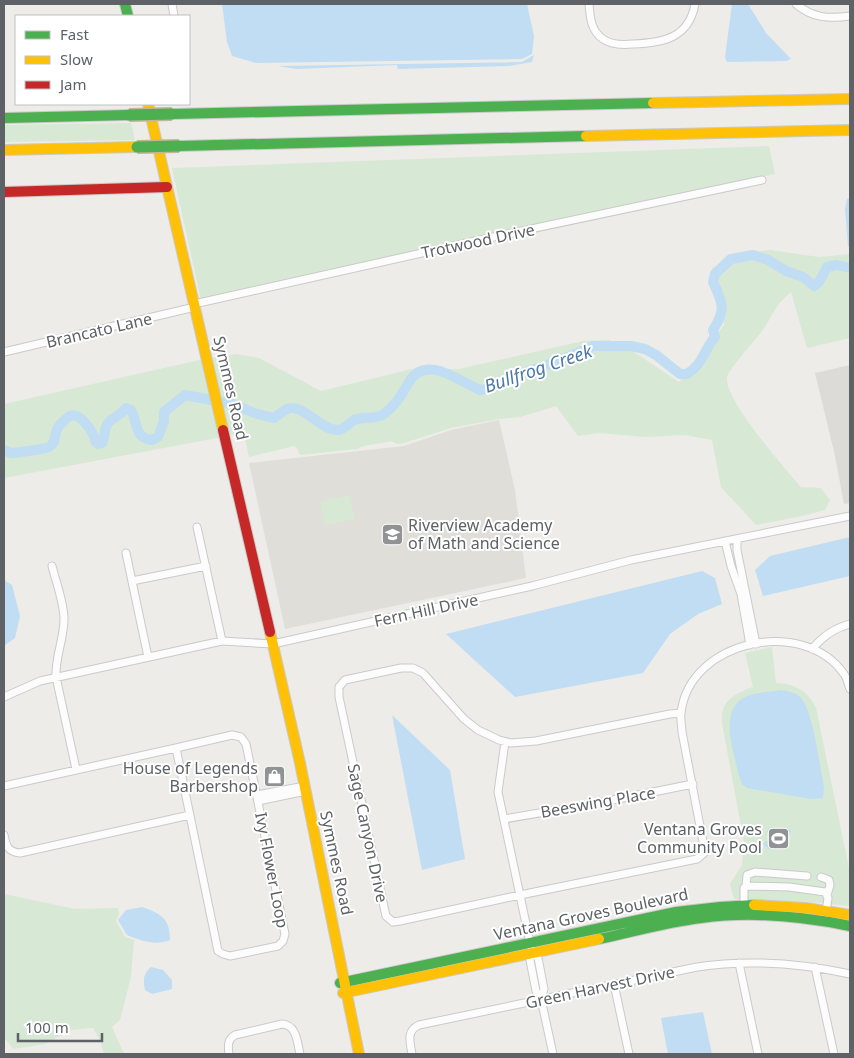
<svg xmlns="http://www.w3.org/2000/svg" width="854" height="1058" font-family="'Noto Sans',sans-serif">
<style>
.industrial{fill:#dddbd8}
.education{fill:#e0ded8}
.green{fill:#d7e8d5}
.water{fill:#c0ddf3}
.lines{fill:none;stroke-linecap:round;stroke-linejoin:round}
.river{stroke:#c0ddf3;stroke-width:10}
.street-casing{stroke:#cacaca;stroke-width:9}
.fast-casing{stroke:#cacac9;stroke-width:12}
.slow-casing{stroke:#cacac9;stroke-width:12}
.jam-casing{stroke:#cacac9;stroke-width:12}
.street{stroke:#fcfcfc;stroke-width:7}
.fast{stroke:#4caf50;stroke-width:10}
.slow{stroke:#ffc107;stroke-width:10}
.jam{stroke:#c62828;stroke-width:10}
.fast-bridge-casing{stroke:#c2b598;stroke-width:14;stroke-linecap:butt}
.fast-bridge{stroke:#4caf50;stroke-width:11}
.labels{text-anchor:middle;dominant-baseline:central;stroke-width:4;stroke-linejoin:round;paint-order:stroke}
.street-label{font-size:16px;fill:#5e6165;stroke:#fff}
.poi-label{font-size:16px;fill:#5e6165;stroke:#fff;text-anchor:end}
.water-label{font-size:18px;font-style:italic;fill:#4b78a9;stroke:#fff}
</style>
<rect width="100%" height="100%" fill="#edece8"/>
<!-- industrial -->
<path class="industrial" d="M 850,365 L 850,503 L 844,504 L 835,456 L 815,373 Z"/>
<!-- education -->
<path class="education" d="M 499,420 L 515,490 L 526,578 L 285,629 L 249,463 L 404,446 L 451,430 Z"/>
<!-- green -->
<path class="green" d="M 131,123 L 135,140 L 4,142 L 4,125 Z
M 769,146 L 775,174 L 201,300 L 172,168 Z
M 770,250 L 819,257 L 850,254 L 850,338 L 807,348 L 791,292 C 774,305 772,319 759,335 C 753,342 728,371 727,377 C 724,400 785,468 801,487 L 821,488 L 830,500 L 825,510 L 802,516 L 756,525 L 721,487 L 712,440 L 685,435 L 645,437 L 599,433 L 578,436 L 556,406 L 520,417 L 499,419 L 451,428 L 404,443 L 397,444 L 391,441 C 381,444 365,444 357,449 L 300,455 L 297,448 L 294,446 L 249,457 L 244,433 L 228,435 L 210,358 L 236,354 L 259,358 L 321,391 L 412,369 L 459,369 L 583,341 L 609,340 L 634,352 L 679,382 L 724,325 L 712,268 C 732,257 748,253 770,250 Z
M 204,359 L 222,437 L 4,478 L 4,404 Z
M 349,495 L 355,519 L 325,525 L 320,502 Z
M 772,647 L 776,683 C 793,683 809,691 816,708 L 850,873 L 850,906 L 810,902 L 734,899 L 730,884 L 742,865 L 744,842 L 722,723 C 722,718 722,711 724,707 C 729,696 742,691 753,687 L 745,653 Z
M 4,894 L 75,909 L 118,908 L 119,914 L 116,921 L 125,937 L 134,940 L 131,977 L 120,1020 L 112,1027 L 124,1054 L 104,1054 L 100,1040 L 93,1028 L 71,1030 L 45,1044 L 13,1049 L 4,1037 Z"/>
<!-- water -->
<path class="water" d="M 222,4 L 527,4 L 534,36 L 532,54 L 522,59 L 256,63 L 232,56 L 227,42 Z
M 732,4 L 748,4 L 766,33 L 791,59 L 786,61 L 727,62 L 725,57 Z
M 534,55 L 532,62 L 509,66 L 398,69 L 397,65 L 296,69 L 278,66 L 522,62 Z
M 850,198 L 850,246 L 848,246 L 845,209 L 847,199 Z
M 850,537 L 850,576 L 763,596 L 755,570 L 770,556 Z
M 702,571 L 715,578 L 722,604 L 698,614 L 670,634 L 643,673 L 515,697 L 446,634 Z
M 4,580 L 12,585 L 20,616 L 15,638 L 4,646 Z
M 781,690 C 789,691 797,693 802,699 C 813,713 820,767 824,787 L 823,798 L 811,799 L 747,788 L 742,784 L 739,776 C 734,751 717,709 747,696 C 757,692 770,692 781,690 Z
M 392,715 L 450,770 L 465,859 L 422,870 Z
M 771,827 L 777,832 L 787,828 L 791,831 L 790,835 L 786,836 L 783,842 L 775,842 L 773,847 L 769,849 L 764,845 L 765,842 L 770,839 L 767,831 Z
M 142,907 C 162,914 170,919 170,940 C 155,946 142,941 127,935 L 118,920 L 126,910 Z
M 151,967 L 163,970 L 172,980 L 172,989 L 152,994 L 145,990 C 143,980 143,974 151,967 Z
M 703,1012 L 712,1054 L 668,1054 L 661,1018 Z"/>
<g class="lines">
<!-- river -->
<path class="river" d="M 4,450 C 6,451 8,452 11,453 C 14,453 46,449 49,447 C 58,442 53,433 59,426 C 61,424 67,417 70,416 C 80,411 94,433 95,441 L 98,444 L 102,443 C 106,436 103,427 110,421 C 115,416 121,415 126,408 L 131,410 C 138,423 134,438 152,440 L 158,437 L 164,421 L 164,412 L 185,395 L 233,404 L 254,413 L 274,418 C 278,415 283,411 287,409 C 302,402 321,431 338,430 C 345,429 349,423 354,420 C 364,416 376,420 384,414 C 396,405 402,394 409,382 C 426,353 460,382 480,390 L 486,389 L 510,377 L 551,364 L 593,346 L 631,346 L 645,349 L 656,355 L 680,374 L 687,374 C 704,363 703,351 715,337 L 713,330 C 726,310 723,303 713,282 L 715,274 L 731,259 L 753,255 L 768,260 L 786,271 L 803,277 L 814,286 L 819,282 L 827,267 L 837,265 L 850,268"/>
<defs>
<path id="street" d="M 172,4 L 174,16
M 589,4 C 590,17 591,31 603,39 C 611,45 623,45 633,44 C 663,43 689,38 695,4
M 796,4 C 812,18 829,19 850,16
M 194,304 L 507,234 L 762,180
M 4,352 L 195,307
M 197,527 L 222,641
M 737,539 L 737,550 L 756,644
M 725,541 L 731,566 L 741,594 L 750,645
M 126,553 L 148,657
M 52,566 C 56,582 64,603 64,619 C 64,639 55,657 56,677 L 76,769
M 132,581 L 206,566
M 812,649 C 823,636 834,628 850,624
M 4,697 L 40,681 L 222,641 L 273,644 L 532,586 L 631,560 L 850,516
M 681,713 L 670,714 L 536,741 L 511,743 L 499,740 L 478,730 L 464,719 L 423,673 L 413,668 L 401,668 L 345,680 L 339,687 L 339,697 L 386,916 L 393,922 L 400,921 L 520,895 L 697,859 L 705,852 L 682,732 C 682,726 680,719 681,713 C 689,640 804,616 844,674 C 847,678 848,684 850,689
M 232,735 L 241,737 L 246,744 L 285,934 L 283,941 L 278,946 L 230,956 L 223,954 L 218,951 L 176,748 Z
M 505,742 L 498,792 L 532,952 L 538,958 L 544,989 L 541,999
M 4,786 L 176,748
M 257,795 L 305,786
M 258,801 L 306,791
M 504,819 L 598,803 L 693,784
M 4,835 C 6,846 8,852 20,853 L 190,815
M 821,877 L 829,880 L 830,885 L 827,895
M 746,886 L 747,875 L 755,872 L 807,876
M 744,904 L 744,888 L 746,886 L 789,887 L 825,892 L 828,898 L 826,911
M 532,952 L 530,960 L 536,991 L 541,999 L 553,1054
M 739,963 L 758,1054
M 815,967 L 834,1054
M 614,984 L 629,1054
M 229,1054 C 228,1046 227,1040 235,1035 L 282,1024 C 297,1025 297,1042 300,1054
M 412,1054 C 410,1042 406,1031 419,1025 L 697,967 C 749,959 799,963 850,974"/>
<path id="fast" d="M 125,4 L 128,16
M 172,114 L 653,103
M 4,118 L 129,115
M 179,146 L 586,136
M 599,939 C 632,932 667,922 701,918 C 751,911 801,916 850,926
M 340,983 L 676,912 L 720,907 L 754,905"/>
<path id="slow" d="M 653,103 L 850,99
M 148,104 L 223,430
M 586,136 L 850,130
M 4,150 L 137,147
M 270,632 L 300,763 L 359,1054
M 754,905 L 806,908 L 850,915
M 343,993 L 599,939"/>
<path id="jam" d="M 4,192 L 167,187
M 223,430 L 270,632"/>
</defs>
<!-- street casing -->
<use href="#street" class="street-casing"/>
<!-- fast casing -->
<use href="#fast" class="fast-casing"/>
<!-- slow casing -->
<use href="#slow" class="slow-casing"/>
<!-- jam casing -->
<use href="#jam" class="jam-casing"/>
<!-- street -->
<use href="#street" class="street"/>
<!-- fast -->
<use href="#fast" class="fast"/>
<!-- slow -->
<use href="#slow" class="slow"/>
<!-- jam -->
<use href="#jam" class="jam"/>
<defs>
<path id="fast-bridge" d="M 129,115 L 172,114
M 137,147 L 179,146"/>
</defs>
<!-- fast-bridge casing -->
<use href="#fast-bridge" class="fast-bridge-casing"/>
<!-- fast-bridge -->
<use href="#fast-bridge" class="fast-bridge"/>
</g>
<!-- icons -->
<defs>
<symbol id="school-square" viewBox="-11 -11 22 22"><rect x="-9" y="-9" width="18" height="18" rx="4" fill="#909293" stroke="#fff"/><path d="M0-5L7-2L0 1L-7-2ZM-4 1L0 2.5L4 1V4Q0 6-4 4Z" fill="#fff"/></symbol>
<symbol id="shop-square" viewBox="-11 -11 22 22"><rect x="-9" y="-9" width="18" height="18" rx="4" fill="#909293" stroke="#fff"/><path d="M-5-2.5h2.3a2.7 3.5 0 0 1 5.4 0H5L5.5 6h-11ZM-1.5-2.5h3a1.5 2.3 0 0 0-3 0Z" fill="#fff"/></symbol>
<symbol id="stadium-square" viewBox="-11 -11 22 22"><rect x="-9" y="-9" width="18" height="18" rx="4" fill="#909293" stroke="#fff"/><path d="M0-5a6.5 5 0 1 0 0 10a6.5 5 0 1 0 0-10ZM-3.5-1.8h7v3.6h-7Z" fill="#fff"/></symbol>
</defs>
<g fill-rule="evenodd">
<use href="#school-square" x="380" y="522" width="25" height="25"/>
<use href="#shop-square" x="262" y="764" width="25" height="25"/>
<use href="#stadium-square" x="766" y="826" width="25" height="25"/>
</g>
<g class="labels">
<!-- street labels -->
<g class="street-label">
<text transform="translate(478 241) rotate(-12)">Trotwood Drive</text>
<text transform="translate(99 330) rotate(-13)">Brancato Lane</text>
<text transform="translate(231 388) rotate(77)">Symmes Road</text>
<text transform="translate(426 610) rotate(-12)">Fern Hill Drive</text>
<text transform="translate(598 802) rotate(-10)">Beeswing Place</text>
<text transform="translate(368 833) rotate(78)">Sage Canyon Drive</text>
<text transform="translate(337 863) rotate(78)">Symmes Road</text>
<text transform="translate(272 870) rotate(79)">Ivy Flower Loop</text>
<text transform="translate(591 914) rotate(-12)">Ventana Groves Boulevard</text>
<text transform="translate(600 987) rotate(-12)">Green Harvest Drive</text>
</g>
<!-- poi labels -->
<g class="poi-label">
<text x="408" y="525" text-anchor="start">Riverview Academy<tspan x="408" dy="18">of Math and Science</tspan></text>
<text x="258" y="768">House of Legends<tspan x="258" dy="18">Barbershop</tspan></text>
<text x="762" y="829">Ventana Groves<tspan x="762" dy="18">Community Pool</tspan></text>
</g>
<!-- water labels -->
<g class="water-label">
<text transform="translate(538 368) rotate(-19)">Bullfrog Creek</text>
</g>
</g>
<!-- border -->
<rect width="854" height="1058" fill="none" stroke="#5e6165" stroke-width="10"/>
<!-- legend -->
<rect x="15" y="15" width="175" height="90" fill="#ffffff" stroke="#bfc0c1"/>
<rect x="25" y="31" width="25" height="8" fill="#4caf50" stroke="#bfc0c1"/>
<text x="60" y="40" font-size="15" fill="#5e6165">Fast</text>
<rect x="25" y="56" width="25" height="8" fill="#ffc107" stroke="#bfc0c1"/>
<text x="60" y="65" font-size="15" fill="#5e6165">Slow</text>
<rect x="25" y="81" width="25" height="8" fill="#c62828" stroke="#bfc0c1"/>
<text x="60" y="90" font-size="15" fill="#5e6165">Jam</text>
<!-- scale -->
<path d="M18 1033v8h84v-8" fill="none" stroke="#5e6165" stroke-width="2.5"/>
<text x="25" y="1033" font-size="15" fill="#5e6165" stroke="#ffffff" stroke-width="4" paint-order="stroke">100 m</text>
</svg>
